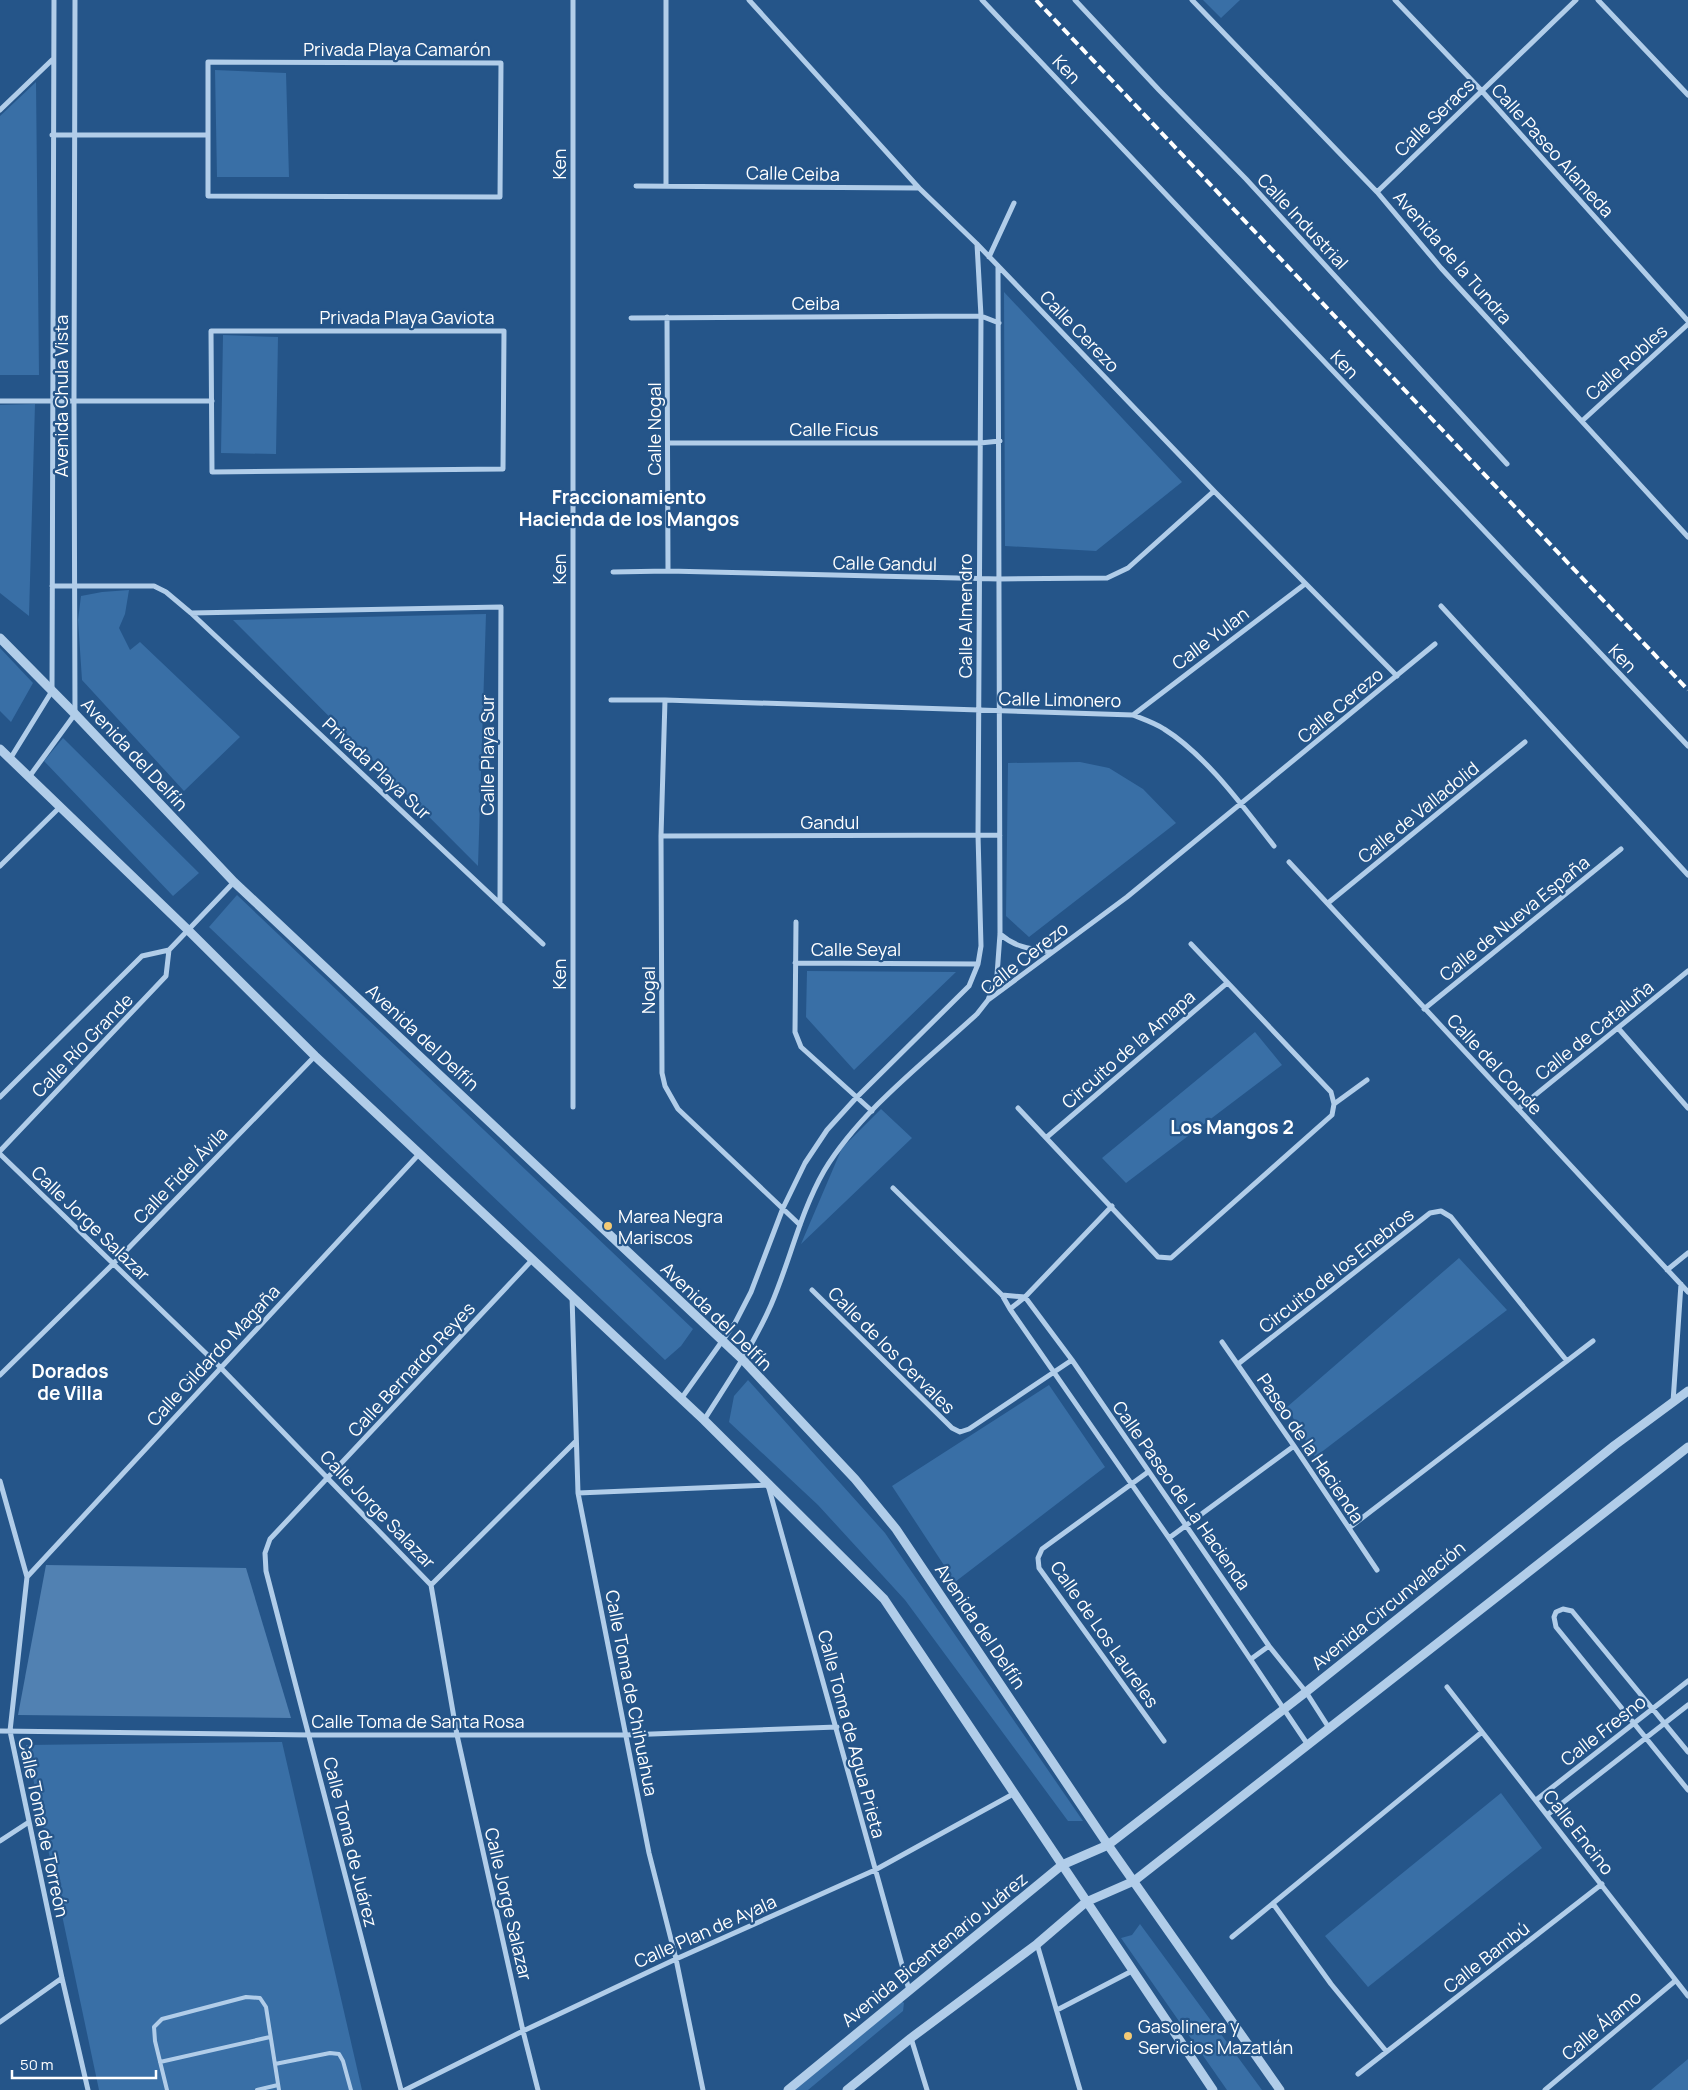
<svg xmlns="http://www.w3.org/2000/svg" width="1688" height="2090" font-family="Manrope,sans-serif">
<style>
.green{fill:#396fa6}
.building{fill:#5181b2}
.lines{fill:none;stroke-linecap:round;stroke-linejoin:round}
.service{stroke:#b1cde9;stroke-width:4}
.minor{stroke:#b1cde9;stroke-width:5}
.tertiary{stroke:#b1cde9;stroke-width:9}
.rail{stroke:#fff;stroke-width:4;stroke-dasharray:9 4;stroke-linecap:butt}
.poi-dot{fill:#f4ca75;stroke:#255589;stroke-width:2}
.labels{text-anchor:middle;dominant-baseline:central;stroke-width:4.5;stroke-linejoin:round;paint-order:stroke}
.street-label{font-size:18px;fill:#fff;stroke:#255589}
.poi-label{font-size:18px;fill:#fff;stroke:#255589;text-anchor:start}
.neighbourhood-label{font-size:19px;font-weight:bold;fill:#fff;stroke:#255589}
</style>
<rect width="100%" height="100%" fill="#255589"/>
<!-- green -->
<path class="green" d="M 1203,0 L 1240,0 L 1221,18 Z
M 215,70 L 286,73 L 289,177 L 217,177 Z
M 36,82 L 39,375 L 0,375 L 0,116 Z
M 1004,292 L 1182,482 L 1096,551 L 1005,546 Z
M 223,335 L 278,337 L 276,454 L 221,453 Z
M 35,404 L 29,616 L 0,593 L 0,405 Z
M 129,590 L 125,614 L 119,628 L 130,650 L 140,642 L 240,737 L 184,791 L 82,680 L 78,620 L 81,596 L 102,592 Z
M 486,614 L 478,866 L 233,620 Z
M 0,648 L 33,683 L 11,722 L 0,711 Z
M 63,738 L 199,873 L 173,896 L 44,761 Z
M 1080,762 L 1109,768 L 1143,789 L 1176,823 L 1029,937 L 1006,916 L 1008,763 Z
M 237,895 L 693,1329 L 681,1346 L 665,1360 L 209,927 Z
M 807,971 L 956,972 L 854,1070 L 806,1017 Z
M 1255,1032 L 1282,1065 L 1126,1183 L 1102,1158 Z
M 881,1109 L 912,1138 L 801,1244 L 842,1148 Z
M 1459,1258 L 1507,1310 L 1315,1457 L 1287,1407 Z
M 748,1380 L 885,1533 L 1083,1821 L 1068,1821 L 905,1600 L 818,1505 L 729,1422 L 734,1396 Z
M 1049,1385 L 1105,1467 L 955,1582 L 892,1486 Z
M 282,1742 L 362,2090 L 99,2090 L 26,1745 Z
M 1501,1793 L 1542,1848 L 1368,1987 L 1325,1936 Z
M 1140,1924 L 1262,2090 L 1227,2090 L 1121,1938 L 1132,1935 Z
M 900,2000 L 904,2003 L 903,2011 L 808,2090 L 786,2090 Z
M 1688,2059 L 1688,2090 L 1651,2090 Z"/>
<!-- building -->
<path class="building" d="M 46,1565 L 246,1568 L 291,1718 L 18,1715 Z"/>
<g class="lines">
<!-- service -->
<path class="service" d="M 160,2062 L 270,2037
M 275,2064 L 330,2053 L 339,2054 L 343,2061 L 351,2090
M 167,2090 L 155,2041 L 154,2027 L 162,2019 L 246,1997 L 260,1998 L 266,2007 L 279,2090
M 257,2090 L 278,2085"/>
<!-- minor -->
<path class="minor" d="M 573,0 L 573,1107
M 666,0 L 666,186
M 749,0 L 919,188 L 977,244 L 1214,491 L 1397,676
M 982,0 L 1688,746
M 1075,0 L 1159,90 L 1246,179 L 1507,464
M 1192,0 L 1377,192 L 1441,268 L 1688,537
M 1395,0 L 1481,90 L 1688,321
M 1598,0 L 1688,95
M 208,62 L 501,63 L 500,197 L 208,196 Z
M 0,110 L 52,60
M 52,135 L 208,135
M 636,186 L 919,188
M 1377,192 L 1576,0
M 989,257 L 1014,203
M 667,317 L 668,571
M 631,318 L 981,316 L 999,323
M 211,331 L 504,331 L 503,469 L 212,472 Z
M 0,401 L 212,401
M 1582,421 L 1688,324
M 668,443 L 980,443 L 1000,441
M 613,572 L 668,571 L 999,579 L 1107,578 L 1128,568 L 1214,491
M 52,586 L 154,586 L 166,592 L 191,613 L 543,944
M 1441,606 L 1688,875
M 191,613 L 501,607 L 500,903
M 611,700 L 665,700 L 1133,715 C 1143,719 1155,723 1164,729 C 1206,755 1244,808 1274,846
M 665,700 L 661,836 L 662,1073 L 665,1086 L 678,1109 L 800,1225
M 1133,715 L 1305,584
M 10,759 L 52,691 L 54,0
M 29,777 L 75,714 L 74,400 L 75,0
M 661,836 L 1000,835
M 1289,862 L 1688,1292
M 0,866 L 60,807
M 1328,903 L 1525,742
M 796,922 L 795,1032 L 801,1047 L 872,1111
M 1000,934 C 1016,948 1032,949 1052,952
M 795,963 L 978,964
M 988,1000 L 997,975 L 1000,934 L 998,266
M 1424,1009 L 1621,849
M 1618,1028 L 1688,1108
M 0,1097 L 142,956 L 169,950 L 234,882
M 1334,1104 L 1367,1080
M 1018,1108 L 1158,1257 L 1171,1258 L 1332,1115 L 1334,1104 L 1331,1092 L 1191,944
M 1518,1109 L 1688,971
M 1047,1137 L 1227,983
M 0,1151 L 166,976 L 169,950
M 0,1154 L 220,1367 L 431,1585 L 457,1735 L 523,2031 L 538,2090
M 893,1188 L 1002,1295 L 1010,1309 L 1169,1538 L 1308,1745
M 1667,1270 L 1688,1253
M 812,1290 L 952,1428 L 960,1432 L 969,1429 L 1072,1360
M 1002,1295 L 1025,1297 L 1072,1360 L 1269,1646 L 1306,1692 L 1329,1728
M 572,1296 L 578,1493 L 649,1853 L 676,1959 L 703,2090
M 1010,1309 L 1025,1297 L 1112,1206
M 1222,1342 L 1294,1446 L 1377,1570
M 1238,1364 L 1430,1213 L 1441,1211 L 1451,1217 L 1567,1361
M 0,1375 L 113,1264 L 315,1056
M 681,1399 L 735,1323 L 751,1292 L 783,1208 L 805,1163 L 827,1130 L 856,1098 L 969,986 L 978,964 L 981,946 L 978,835 L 981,316 L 977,244
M 1673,1402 L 1681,1284
M 704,1420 C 728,1382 753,1346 771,1305 C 790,1261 800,1213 824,1171 C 860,1111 926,1061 977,1014 L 988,1000 L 1127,897 L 1435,644
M 1148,1472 L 1042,1549 L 1038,1558 L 1039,1568 L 1164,1741
M 0,1481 L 27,1577 L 10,1731 L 62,1978 L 88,2090
M 578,1493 L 768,1485 L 909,1990
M 1349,1528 L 1593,1341
M 1169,1538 L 1294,1446
M 27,1577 L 420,1153
M 431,1585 L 575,1442
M 1251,1659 L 1269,1646
M 1447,1687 L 1688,1996
M 0,1731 L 310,1735 L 626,1735 L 837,1727
M 1688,1752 L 1572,1611 L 1563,1609 L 1556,1612 L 1554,1617 L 1556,1627 L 1688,1790
M 1536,1800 L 1688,1681
M 1547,1815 L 1688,1705
M 0,1841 L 29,1822
M 1274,1905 L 1331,1984 L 1386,2051
M 1232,1937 L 1482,1732
M 1037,1944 L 1080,2090
M 1057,2010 L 1132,1971
M 0,2022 L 62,1978
M 911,2038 L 927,2090
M 1358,2074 L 1602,1884
M 401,2090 L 266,1571 L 265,1553 L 270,1539 L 533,1259
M 405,2090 L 523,2031 L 676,1959 L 875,1870 L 1015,1793
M 1545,2090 L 1675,1981"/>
<!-- tertiary -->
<path class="tertiary" d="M 0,638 L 75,714 L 234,882 L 743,1360 L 855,1479 L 896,1529 L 1108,1845 L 1280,2090
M 0,749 L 188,930 L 315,1056 L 704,1420 L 884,1599 L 1213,2090
M 788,2090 L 1062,1865 L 1108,1845 L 1306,1692 L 1615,1445 L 1688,1391
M 847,2090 L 911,2038 L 1037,1944 L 1086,1902 L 1134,1881 L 1688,1447"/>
<!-- rail -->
<path class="rail" d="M 1036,0 L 1688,690"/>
</g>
<!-- markers -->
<g class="poi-dot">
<circle cx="608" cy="1226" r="5"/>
<circle cx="1128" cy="2036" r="5"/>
</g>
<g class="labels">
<!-- street labels -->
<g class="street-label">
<text x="397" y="49">Privada Playa Camarón</text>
<text transform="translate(1067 69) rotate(47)">Ken</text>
<text transform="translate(1434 117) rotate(-44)">Calle Seracs</text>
<text transform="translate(1553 150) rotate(48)">Calle Paseo Alameda</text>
<text transform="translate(559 164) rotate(-90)">Ken</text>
<text transform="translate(793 173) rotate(1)">Calle Ceiba</text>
<text transform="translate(1303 221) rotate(47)">Calle Industrial</text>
<text transform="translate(1453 257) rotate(49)">Avenida de la Tundra</text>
<text x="816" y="303">Ceiba</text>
<text x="407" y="317">Privada Playa Gaviota</text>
<text transform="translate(1080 331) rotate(46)">Calle Cerezo</text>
<text transform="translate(1626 362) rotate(-42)">Calle Robles</text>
<text transform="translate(1345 364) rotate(47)">Ken</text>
<text transform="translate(61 396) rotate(-90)">Avenida Chula Vista</text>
<text transform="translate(654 429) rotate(-90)">Calle Nogal</text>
<text x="834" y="429">Calle Ficus</text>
<text transform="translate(885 563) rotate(1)">Calle Gandul</text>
<text transform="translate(559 569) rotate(-90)">Ken</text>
<text transform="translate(965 616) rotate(-90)">Calle Almendro</text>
<text transform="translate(1210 638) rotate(-37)">Calle Yulan</text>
<text transform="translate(1623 658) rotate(47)">Ken</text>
<text transform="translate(1060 699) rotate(1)">Calle Limonero</text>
<text transform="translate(1340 705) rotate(-40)">Calle Cerezo</text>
<text transform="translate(135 754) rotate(47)">Avenida del Delfín</text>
<text transform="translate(487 755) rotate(-90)">Calle Playa Sur</text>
<text transform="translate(377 768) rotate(43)">Privada Playa Sur</text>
<text transform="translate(1418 812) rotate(-39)">Calle de Valladolid</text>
<text x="830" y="822">Gandul</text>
<text transform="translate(1514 918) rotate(-39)">Calle de Nueva España</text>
<text x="856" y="949">Calle Seyal</text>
<text transform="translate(1024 958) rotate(-38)">Calle Cerezo</text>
<text transform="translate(559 974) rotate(-90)">Ken</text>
<text transform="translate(648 990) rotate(-90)">Nogal</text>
<text transform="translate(1594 1030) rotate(-39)">Calle de Cataluña</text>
<text transform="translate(423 1037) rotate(43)">Avenida del Delfín</text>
<text transform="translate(82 1045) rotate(-46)">Calle Río Grande</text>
<text transform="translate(1128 1049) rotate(-41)">Circuito de la Amapa</text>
<text transform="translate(1495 1064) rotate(47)">Calle del Conde</text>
<text transform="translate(180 1175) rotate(-46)">Calle Fidel Ávila</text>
<text transform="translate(91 1223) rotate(44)">Calle Jorge Salazar</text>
<text transform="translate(1336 1270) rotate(-38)">Circuito de los Enebros</text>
<text transform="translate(717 1316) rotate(44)">Avenida del Delfín</text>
<text transform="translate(892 1350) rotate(45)">Calle de los Cervales</text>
<text transform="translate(213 1355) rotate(-47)">Calle Gildardo Magaña</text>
<text transform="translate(411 1369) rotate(-47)">Calle Bernardo Reyes</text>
<text transform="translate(1311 1448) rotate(56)">Paseo de la Hacienda</text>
<text transform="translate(1182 1495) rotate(55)">Calle Paseo de La Hacienda</text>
<text transform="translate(378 1509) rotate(46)">Calle Jorge Salazar</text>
<text transform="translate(1388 1605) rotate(-39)">Avenida Circunvalación</text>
<text transform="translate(981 1626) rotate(56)">Avenida del Delfín</text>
<text transform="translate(1105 1634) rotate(55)">Calle de Los Laureles</text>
<text transform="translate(632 1693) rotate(79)">Calle Toma de Chihuahua</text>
<text x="418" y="1721">Calle Toma de Santa Rosa</text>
<text transform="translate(1603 1730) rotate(-38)">Calle Fresno</text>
<text transform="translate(852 1734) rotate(75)">Calle Toma de Agua Prieta</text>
<text transform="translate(44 1827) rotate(78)">Calle Toma de Torreón</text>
<text transform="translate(1579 1832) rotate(52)">Calle Encino</text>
<text transform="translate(351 1842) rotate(76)">Calle Toma de Juárez</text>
<text transform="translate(509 1904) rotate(77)">Calle Jorge Salazar</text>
<text transform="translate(705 1931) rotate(-24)">Calle Plan de Ayala</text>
<text transform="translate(934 1949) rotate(-39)">Avenida Bicentenario Juárez</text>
<text transform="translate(1486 1957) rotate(-38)">Calle Bambú</text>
<text transform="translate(1601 2025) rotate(-40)">Calle Álamo</text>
</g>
<!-- poi labels -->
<g class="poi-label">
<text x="618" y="1216">Marea Negra<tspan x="618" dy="21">Mariscos</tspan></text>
<text x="1138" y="2026">Gasolinera y<tspan x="1138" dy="21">Servicios Mazatlán</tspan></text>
</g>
<!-- neighbourhood labels -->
<g class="neighbourhood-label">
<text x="629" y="497">Fraccionamiento<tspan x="629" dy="22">Hacienda de los Mangos</tspan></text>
<text x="1232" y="1127">Los Mangos 2</text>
<text x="70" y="1371">Dorados<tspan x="70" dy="22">de Villa</tspan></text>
</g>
</g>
<!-- scale -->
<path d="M12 2070v8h144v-8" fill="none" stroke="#ffffff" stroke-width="2.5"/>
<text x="20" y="2070" font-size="15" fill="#ffffff" stroke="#255589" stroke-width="4" paint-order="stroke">50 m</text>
</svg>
